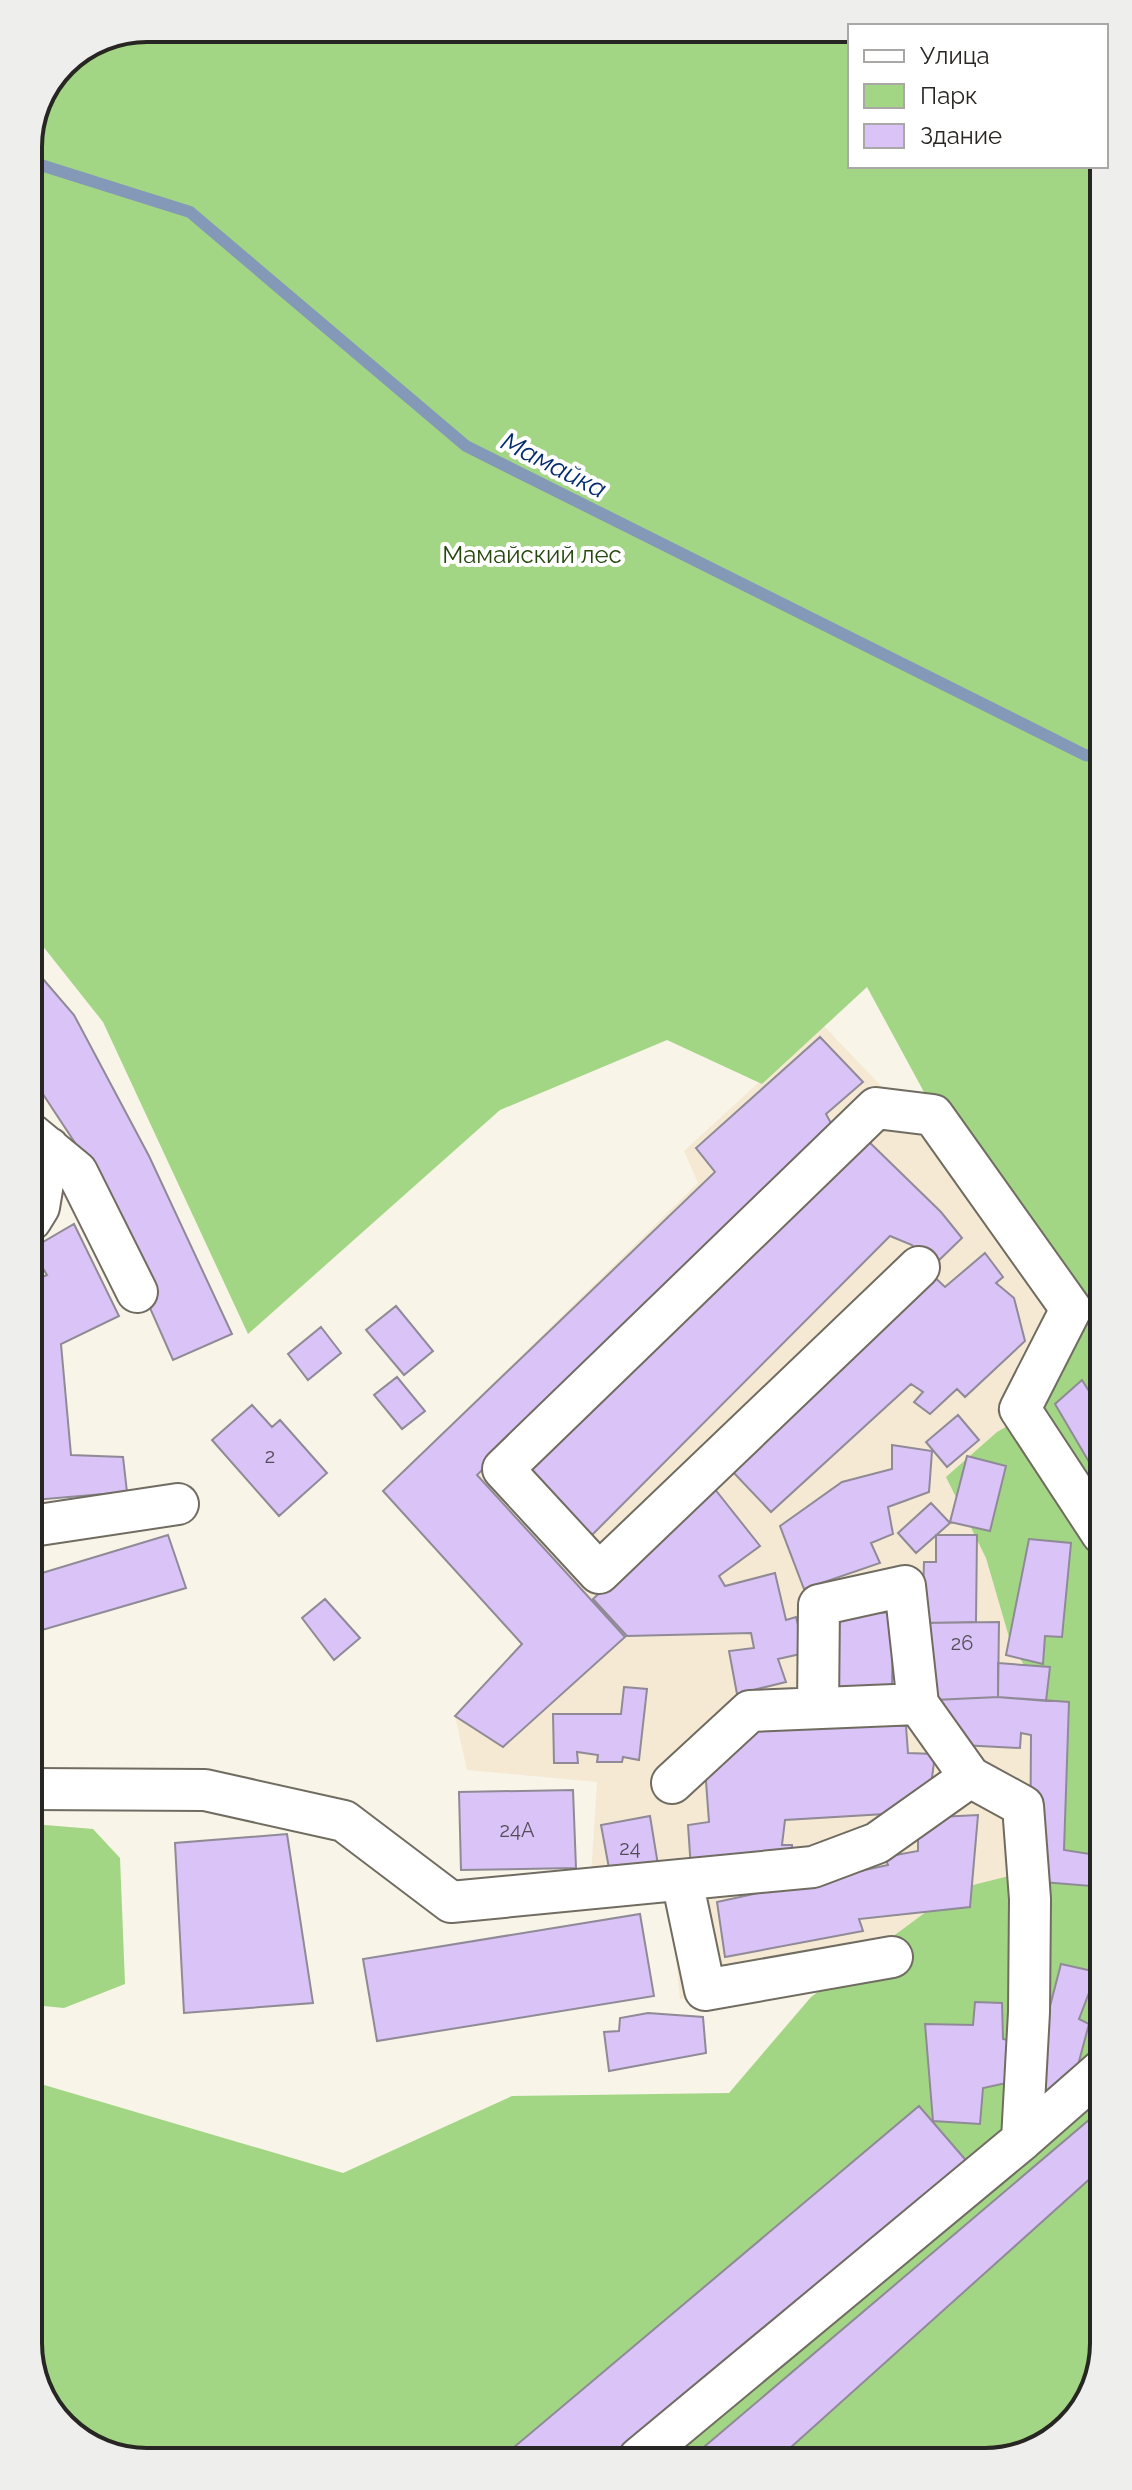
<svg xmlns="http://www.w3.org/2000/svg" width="1132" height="2490" font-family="Raleway,sans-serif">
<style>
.industrial{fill:#f5e9d4}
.green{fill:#a2d685}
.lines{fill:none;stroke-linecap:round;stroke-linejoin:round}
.stream{stroke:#8498b8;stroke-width:12}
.building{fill:#d9c3f7;stroke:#8f8a96;stroke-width:2}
.minor-casing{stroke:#706c61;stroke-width:44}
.minor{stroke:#fff;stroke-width:40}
.labels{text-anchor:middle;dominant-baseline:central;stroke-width:8;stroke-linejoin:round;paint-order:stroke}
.number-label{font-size:20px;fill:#544d57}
.park-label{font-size:24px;fill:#26480e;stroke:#fff}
.water-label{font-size:26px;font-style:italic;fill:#032b6e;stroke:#fff}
.rim{fill:none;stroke:#282622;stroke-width:4}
</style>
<rect width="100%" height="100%" fill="#f8f4e7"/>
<!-- industrial -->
<path class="industrial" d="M 822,1024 L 1084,1298 L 1034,1403 L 1103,2087 L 921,1969 L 680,1999 L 671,1903 L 589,1905 L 597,1782 L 467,1770 L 455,1716 L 522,1644 L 383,1491 L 698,1183 L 684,1151 Z"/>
<!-- green -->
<path class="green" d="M 147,28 L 850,28 L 850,166 L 1098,166 L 1104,2344 L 1080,2415 L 1024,2456 L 139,2462 L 74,2437 L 34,2382 L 34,2082 L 343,2173 L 512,2096 L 729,2093 L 811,1997 L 957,1889 L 1021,1873 L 1053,1721 L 1009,1637 L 986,1558 L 946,1477 L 997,1432 L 1039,1408 L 1063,1373 L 1087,1304 L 988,1210 L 867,987 L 762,1084 L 667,1040 L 500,1110 L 248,1334 L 103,1022 L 30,930 L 28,140 L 63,62 Z
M 33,1824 L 93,1829 L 120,1858 L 125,1984 L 64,2008 L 33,2005 Z"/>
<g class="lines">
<!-- stream -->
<path class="stream" d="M 28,161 L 190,212 L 466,446 L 1085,755 L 1099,757"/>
</g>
<!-- building -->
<path class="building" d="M 31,965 L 74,1015 L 149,1156 L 232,1334 L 173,1360 L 81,1152 L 31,1076 Z
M 820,1037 L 863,1082 L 826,1114 L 832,1125 L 477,1475 L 625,1637 L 503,1747 L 455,1716 L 522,1644 L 383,1491 L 715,1172 L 696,1148 Z
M 863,1136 L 941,1212 L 962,1238 L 932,1267 L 912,1245 L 890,1236 L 588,1539 L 523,1474 Z
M 74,1224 L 119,1316 L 61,1344 L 71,1455 L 123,1457 L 127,1492 L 34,1500 L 31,1282 L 47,1275 L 31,1249 Z
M 985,1253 L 1003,1277 L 996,1283 L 1014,1298 L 1025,1341 L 965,1397 L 957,1389 L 930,1414 L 914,1402 L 923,1392 L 911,1384 L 771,1512 L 733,1472 L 929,1272 L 945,1287 Z
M 396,1306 L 433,1351 L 404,1375 L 366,1330 Z
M 321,1327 L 341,1353 L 308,1380 L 288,1354 Z
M 397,1377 L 425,1411 L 402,1429 L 374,1395 Z
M 1082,1380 L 1101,1410 L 1102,1484 L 1055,1404 Z
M 252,1405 L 272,1427 L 280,1420 L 327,1473 L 279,1516 L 212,1440 Z
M 958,1415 L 979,1440 L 947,1467 L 926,1442 Z
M 892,1445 L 932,1451 L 929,1492 L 888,1507 L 893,1534 L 871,1543 L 880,1563 L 804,1589 L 780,1526 L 842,1482 L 892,1469 Z
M 967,1456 L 1006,1466 L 990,1531 L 950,1522 Z
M 714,1488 L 760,1546 L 719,1576 L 725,1586 L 775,1573 L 786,1620 L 796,1617 L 805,1653 L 778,1659 L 786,1682 L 737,1694 L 729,1651 L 754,1648 L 751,1633 L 627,1636 L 593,1599 Z
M 931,1503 L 950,1523 L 916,1553 L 898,1533 Z
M 168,1535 L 186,1588 L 32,1633 L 32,1576 Z
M 936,1535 L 977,1535 L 976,1622 L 922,1623 L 924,1562 L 936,1562 Z
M 1029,1539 L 1071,1543 L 1062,1637 L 1045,1636 L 1043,1664 L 1006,1655 Z
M 325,1599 L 360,1638 L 334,1660 L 302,1618 Z
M 893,1612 L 892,1693 L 835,1699 L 834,1616 Z
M 999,1622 L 998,1697 L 934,1700 L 922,1623 Z
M 998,1663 L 1050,1667 L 1046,1701 L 998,1697 Z
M 624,1687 L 647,1689 L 639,1760 L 623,1757 L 622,1762 L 597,1762 L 598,1755 L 577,1752 L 578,1763 L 554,1763 L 553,1714 L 621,1714 Z
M 998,1697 L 1069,1702 L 1064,1850 L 1090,1854 L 1091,1886 L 1030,1881 L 1031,1735 L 1021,1733 L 1020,1748 L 941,1744 L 934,1700 Z
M 776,1718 L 906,1726 L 908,1753 L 935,1754 L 930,1794 L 902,1813 L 785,1820 L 782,1845 L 792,1845 L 792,1857 L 691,1869 L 688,1825 L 709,1822 L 705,1768 Z
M 573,1790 L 576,1868 L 461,1870 L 459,1792 Z
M 978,1815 L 970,1907 L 859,1919 L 863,1931 L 725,1957 L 717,1902 L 888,1865 L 885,1857 L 918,1851 L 918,1818 Z
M 650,1816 L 659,1871 L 611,1879 L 601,1825 Z
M 287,1834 L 313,2003 L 184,2013 L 175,1843 Z
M 640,1914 L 654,1996 L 377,2041 L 363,1959 Z
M 1061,1964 L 1097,1972 L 1079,2019 L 1089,2024 L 1070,2095 L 1028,2090 Z
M 975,2002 L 1002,2003 L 1003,2039 L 1012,2041 L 1011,2082 L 983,2088 L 980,2124 L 933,2121 L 925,2024 L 973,2025 Z
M 648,2013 L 703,2017 L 706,2053 L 609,2071 L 604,2032 L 619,2031 L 620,2018 Z
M 919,2106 L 970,2165 L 630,2458 L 500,2459 Z
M 1103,2108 L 1103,2167 L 780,2457 L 691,2458 Z"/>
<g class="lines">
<defs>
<path id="minor" d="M 31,1134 L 77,1172 L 137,1292
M 31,1220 L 39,1207 L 49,1148
M 919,1267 L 599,1573 L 503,1469 L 876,1108 L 933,1115 L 1071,1309 L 1020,1409 L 1102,1534
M 32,1526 L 178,1504
M 818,1708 L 819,1605 L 905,1586 L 918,1704
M 970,1777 L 1023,1806 L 1030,1899 L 1029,2012 L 1022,2140
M 33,1789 L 205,1790 L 344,1821 L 451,1902 L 813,1867 L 877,1843 L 970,1777 L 918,1704 L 750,1711 L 672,1783
M 682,1880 L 705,1990 L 892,1957
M 639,2458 L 1022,2140 L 1103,2069"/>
</defs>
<!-- minor casing -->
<use href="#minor" class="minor-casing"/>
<!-- minor -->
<use href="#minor" class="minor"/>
</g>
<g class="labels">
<!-- number labels -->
<g class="number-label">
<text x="270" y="1456">2</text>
<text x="962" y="1643">26</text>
<text x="517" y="1830">24А</text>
<text x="630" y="1848">24</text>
</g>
<!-- park labels -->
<g class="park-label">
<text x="532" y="554">Мамайский лес</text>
</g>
<!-- water labels -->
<g class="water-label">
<text transform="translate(554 465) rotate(27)">Мамайка</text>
</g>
</g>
<!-- crop -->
<path d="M0 0H1132V2490H0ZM147 42H985A105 105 0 0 1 1090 147V2343A105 105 0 0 1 985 2448H147A105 105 0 0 1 42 2343V147A105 105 0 0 1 147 42Z" fill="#eeeeed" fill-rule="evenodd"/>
<path class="rim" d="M147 42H985A105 105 0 0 1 1090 147V2343A105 105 0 0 1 985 2448H147A105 105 0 0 1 42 2343V147A105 105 0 0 1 147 42Z"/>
<!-- legend -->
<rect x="848" y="24" width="260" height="144" fill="#ffffff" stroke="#a9a8a7" stroke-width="2"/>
<rect x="864" y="50" width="40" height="12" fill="#ffffff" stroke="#a9a8a7" stroke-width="2"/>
<text x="920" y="64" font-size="24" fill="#282622">Улица</text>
<rect x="864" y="84" width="40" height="24" fill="#a2d685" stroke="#a9a8a7" stroke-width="2"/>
<text x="920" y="104" font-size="24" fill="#282622">Парк</text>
<rect x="864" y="124" width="40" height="24" fill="#d9c3f7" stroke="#a9a8a7" stroke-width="2"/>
<text x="920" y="144" font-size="24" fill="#282622">Здание</text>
</svg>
